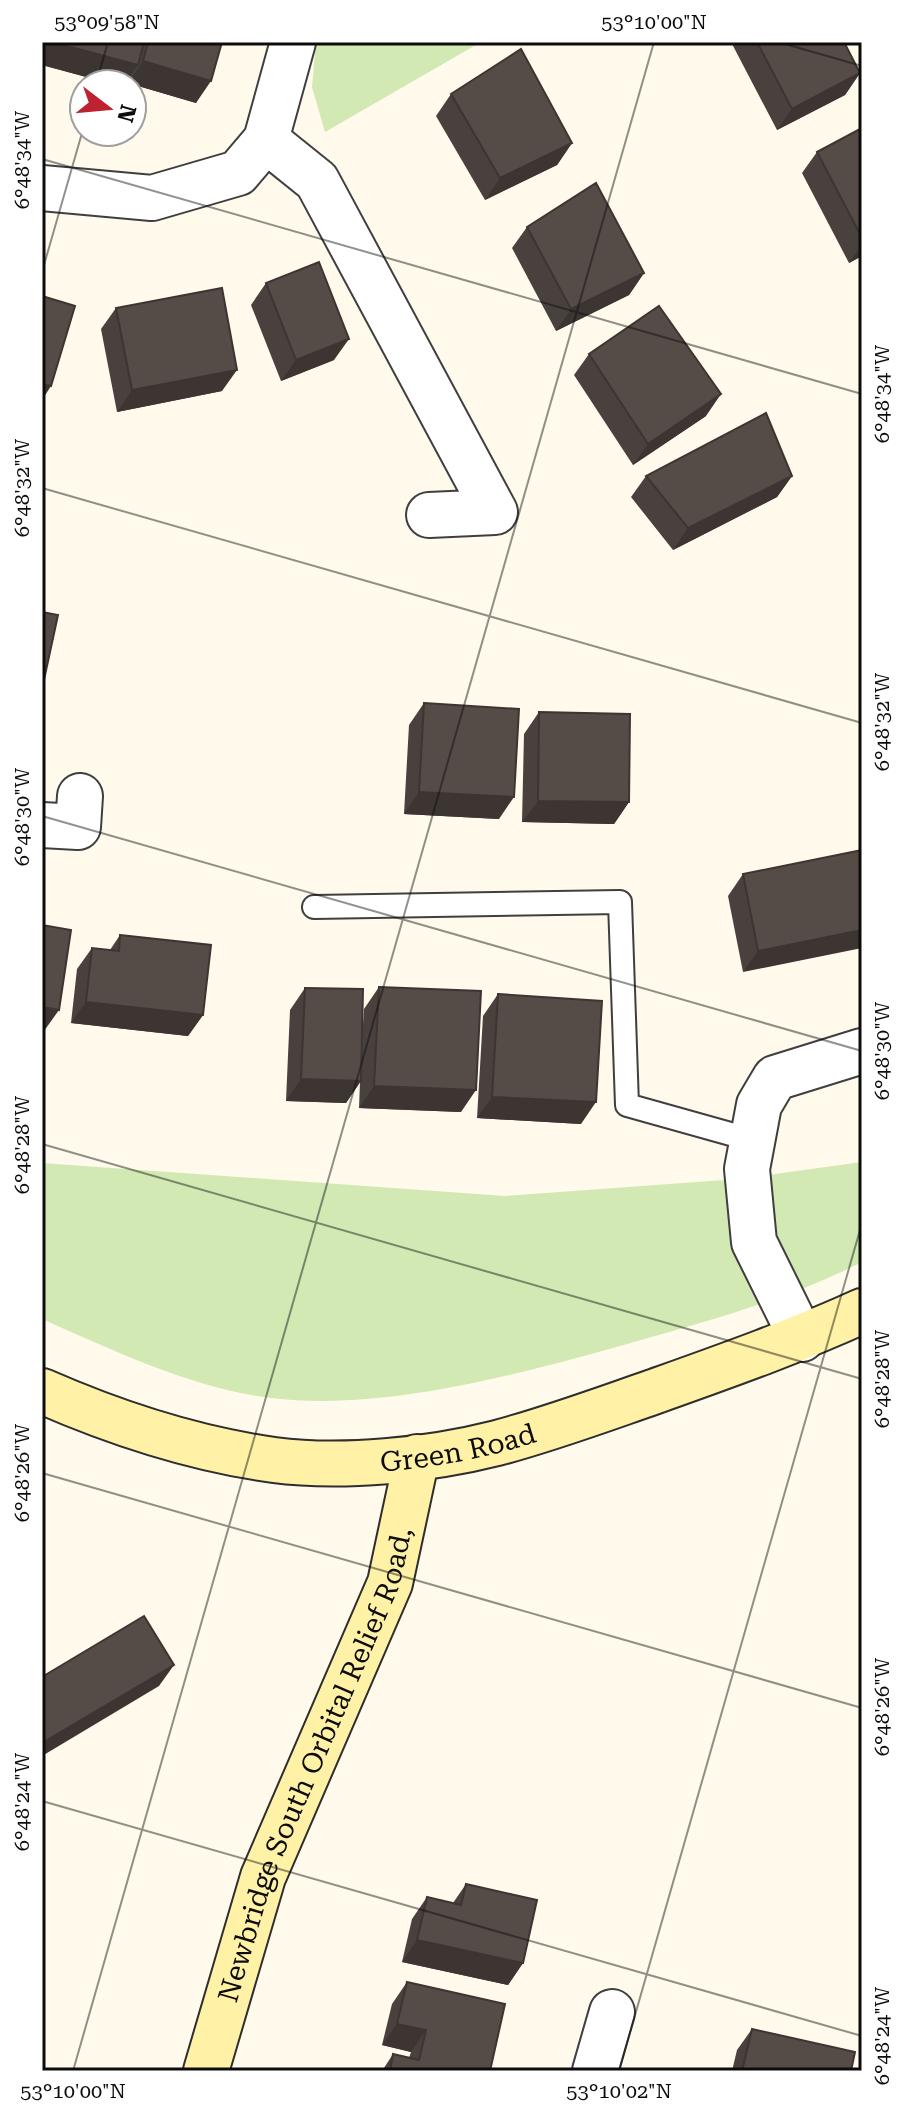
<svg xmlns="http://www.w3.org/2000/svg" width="904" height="2113" font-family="'Roboto Serif',serif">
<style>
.green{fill:#d2e9b4}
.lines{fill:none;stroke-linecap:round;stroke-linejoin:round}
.lane-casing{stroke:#3f3f3f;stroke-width:26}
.street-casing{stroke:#3f3f3f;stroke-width:48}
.secondary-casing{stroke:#2e2e2e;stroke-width:48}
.lane{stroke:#fff;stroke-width:22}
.street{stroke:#fff;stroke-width:44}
.secondary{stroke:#fff1a6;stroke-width:44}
.wall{fill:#49413e}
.shaded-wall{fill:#3c3532}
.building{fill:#554c48;stroke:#3c3532;stroke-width:2}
.ticks{fill:none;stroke:#0c0c0c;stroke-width:2;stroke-opacity:0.45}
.labels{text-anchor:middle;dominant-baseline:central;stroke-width:8;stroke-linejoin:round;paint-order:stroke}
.street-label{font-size:28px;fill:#0c0c0c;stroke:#fff}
.neatline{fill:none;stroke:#0c0c0c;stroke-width:3}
.ticks-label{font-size:20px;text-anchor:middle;fill:#0c0c0c}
</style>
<rect width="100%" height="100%" fill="#fffaeb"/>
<!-- green -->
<path class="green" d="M 316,42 L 481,42 L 325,132 L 312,87 Z
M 862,1162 L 862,1262 C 789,1299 711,1320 634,1342 C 523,1373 386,1412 271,1398 C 191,1388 115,1351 42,1319 L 42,1163 L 505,1196 L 738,1179 Z"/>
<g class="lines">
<defs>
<path id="lane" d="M 314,907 L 620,902 L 627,1105 L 752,1140"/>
<path id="street" d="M 266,140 L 317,181 L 495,512 L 429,515
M 42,188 L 152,198 L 238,173 L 266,140 L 293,42
M 42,825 L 78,827 L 80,796
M 802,1339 L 754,1242 L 747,1169 L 759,1105 L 775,1078 L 862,1051
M 595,2071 L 612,2012"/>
<g id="secondary">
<path id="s1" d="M 42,1391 C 115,1423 195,1449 274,1460 C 342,1469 430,1460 497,1443 C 550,1429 601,1410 653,1392 C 723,1367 794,1342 862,1311"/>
<path id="s2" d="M 206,2071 L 263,1877 L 390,1583 L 417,1457"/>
</g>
</defs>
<!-- lane casing -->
<use href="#lane" class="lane-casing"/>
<!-- street casing -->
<use href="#street" class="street-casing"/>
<!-- secondary casing -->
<use href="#secondary" class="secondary-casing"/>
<!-- lane -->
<use href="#lane" class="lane"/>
<!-- street -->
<use href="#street" class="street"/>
<!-- secondary -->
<use href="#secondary" class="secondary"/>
</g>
<!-- wall -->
<path class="wall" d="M 42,42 L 222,42 L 196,103 L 128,83 L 129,77 L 125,84 L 112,84 L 42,65 Z
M 731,42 L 844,42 L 860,73 L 845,95 L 777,130 Z
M 451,94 L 572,143 L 557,165 L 485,200 L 436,116 Z
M 862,128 L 862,256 L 849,263 L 802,173 L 817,152 Z
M 527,227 L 644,273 L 629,295 L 556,331 L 512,248 Z
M 266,283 L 334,360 L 281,381 L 251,305 Z
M 116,308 L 222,391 L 117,412 L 101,329 Z
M 589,354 L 706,416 L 633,465 L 574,375 Z
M 646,476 L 792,476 L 777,497 L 673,550 L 631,497 Z
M 424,703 L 499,819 L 404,814 L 409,725 Z
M 539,712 L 629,802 L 614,824 L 522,822 L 524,734 Z
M 862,850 L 743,972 L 728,896 L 743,874 Z
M 120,935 L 203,1015 L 188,1036 L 71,1023 L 77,969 L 92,948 L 110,950 Z
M 379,987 L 461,1112 L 359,1108 L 360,1082 L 346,1103 L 286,1101 L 290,1010 L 305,988 L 361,1057 L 364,1009 Z
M 498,994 L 581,1124 L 477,1118 L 483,1016 Z
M 466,1884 L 523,1963 L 508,1985 L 402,1962 L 412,1919 L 427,1897 L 453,1903 Z
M 407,1982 L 490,2071 L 382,2071 L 393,2054 L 409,2058 L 411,2052 L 382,2045 L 392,2004 Z
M 752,2029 L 851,2071 L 732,2071 L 737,2050 Z"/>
<!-- shaded-wall -->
<path class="shaded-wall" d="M 42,42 L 52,42 L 138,65 L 125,84 L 112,84 L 42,65 Z
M 143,61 L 211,81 L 196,103 L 128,83 Z
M 860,73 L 845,95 L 777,130 L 792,109 Z
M 572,143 L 557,165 L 485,200 L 500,178 Z
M 862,245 L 862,256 L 849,263 Z
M 644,273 L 629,295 L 556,331 L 571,309 Z
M 349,339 L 334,360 L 281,381 L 296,360 Z
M 237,370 L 222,391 L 117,412 L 132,390 Z
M 42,384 L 51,386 L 42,400 Z
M 721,394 L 706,416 L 633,465 L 648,444 Z
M 792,476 L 777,497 L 673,550 L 688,528 Z
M 419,792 L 514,797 L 499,819 L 404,814 Z
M 538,801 L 629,802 L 614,824 L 522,822 Z
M 862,930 L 862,948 L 743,972 L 758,951 Z
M 86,1002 L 203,1015 L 188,1036 L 71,1023 Z
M 42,1007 L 59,1010 L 44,1031 L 42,1031 Z
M 301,1079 L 361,1081 L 346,1103 L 286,1101 Z
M 374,1086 L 476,1090 L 461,1112 L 359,1108 Z
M 492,1097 L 596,1102 L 581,1124 L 477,1118 Z
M 174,1665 L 159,1686 L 42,1756 L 42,1743 Z
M 417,1940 L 523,1963 L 508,1985 L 402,1962 Z
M 397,2024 L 426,2030 L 411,2052 L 382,2045 Z"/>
<!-- building -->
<path class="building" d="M 52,42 L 144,42 L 138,65 Z
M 148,42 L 222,42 L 211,81 L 143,61 Z
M 757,42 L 844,42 L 860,73 L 792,109 Z
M 521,49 L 572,143 L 500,178 L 451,94 Z
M 862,128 L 862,238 L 817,152 Z
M 596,183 L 644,273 L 571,309 L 527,227 Z
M 319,262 L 349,339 L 296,360 L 266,283 Z
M 222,288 L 237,370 L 132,390 L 116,308 Z
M 42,296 L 75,306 L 51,386 L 42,384 Z
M 659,306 L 721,394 L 648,444 L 589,354 Z
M 766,413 L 792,476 L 688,528 L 646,476 Z
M 42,612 L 58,615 L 42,689 Z
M 424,703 L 519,709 L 514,797 L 419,792 Z
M 539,712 L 630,714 L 629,802 L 538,801 Z
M 862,850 L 862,930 L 758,951 L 743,874 Z
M 42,925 L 71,930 L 59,1010 L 42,1007 Z
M 120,935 L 211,945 L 203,1015 L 86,1002 L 92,948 L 119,951 Z
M 379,987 L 481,991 L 476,1090 L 374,1086 Z
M 305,988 L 363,989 L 361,1081 L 301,1079 Z
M 498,994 L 602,1001 L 596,1102 L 492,1097 Z
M 144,1616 L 174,1665 L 42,1743 L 42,1677 Z
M 466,1884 L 537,1900 L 523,1963 L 417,1940 L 427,1897 L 461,1905 Z
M 407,1982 L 505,2004 L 490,2071 L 390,2071 L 393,2054 L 419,2060 L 426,2030 L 397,2024 Z
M 752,2029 L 855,2052 L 851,2071 L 742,2071 Z"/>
<!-- ticks -->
<path class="ticks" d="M 778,42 L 862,66M 96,84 L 108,42M 42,159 L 862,394M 42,272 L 84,126M 42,488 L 862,723M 42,816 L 862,1051M 42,1144 L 862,1379M 42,1473 L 862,1708M 42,1801 L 862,2036M 73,2071 L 654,42M 619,2071 L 862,1223"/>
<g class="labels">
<!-- street labels -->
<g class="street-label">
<text stroke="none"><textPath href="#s1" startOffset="428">Green Road</textPath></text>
<text stroke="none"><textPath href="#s2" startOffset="326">Newbridge South Orbital Relief Road,</textPath></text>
</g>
</g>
<!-- border -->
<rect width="904" height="2113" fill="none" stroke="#ffffff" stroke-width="88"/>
<!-- north arrow -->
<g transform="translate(108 108) rotate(106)"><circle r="38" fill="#ffffff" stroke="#9e9e9e" stroke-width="2"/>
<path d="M0-6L14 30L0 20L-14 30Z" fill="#be2230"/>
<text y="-12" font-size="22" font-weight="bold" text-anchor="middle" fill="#0c0c0c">N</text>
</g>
<rect x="44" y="44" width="816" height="2025" class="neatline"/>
<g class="ticks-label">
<text x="107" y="29">53°09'58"N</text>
<text x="654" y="29">53°10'00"N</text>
<text transform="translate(22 160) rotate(-90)" y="7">6°48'34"W</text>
<text transform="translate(882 394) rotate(-90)" y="7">6°48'34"W</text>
<text transform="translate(22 488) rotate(-90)" y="7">6°48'32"W</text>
<text transform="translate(882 722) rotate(-90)" y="7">6°48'32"W</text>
<text transform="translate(22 817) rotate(-90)" y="7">6°48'30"W</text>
<text transform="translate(882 1051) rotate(-90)" y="7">6°48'30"W</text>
<text transform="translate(22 1145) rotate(-90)" y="7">6°48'28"W</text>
<text transform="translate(882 1379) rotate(-90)" y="7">6°48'28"W</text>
<text transform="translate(22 1473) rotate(-90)" y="7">6°48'26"W</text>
<text transform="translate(882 1707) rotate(-90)" y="7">6°48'26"W</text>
<text transform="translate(22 1802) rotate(-90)" y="7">6°48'24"W</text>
<text transform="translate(882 2036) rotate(-90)" y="7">6°48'24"W</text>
<text x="73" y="2098">53°10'00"N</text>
<text x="619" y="2098">53°10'02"N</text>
</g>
</svg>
